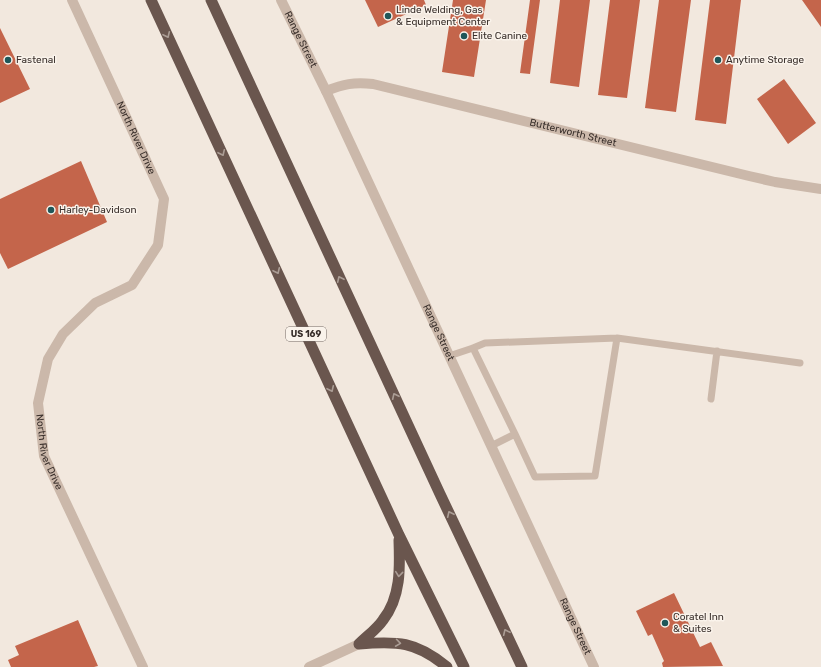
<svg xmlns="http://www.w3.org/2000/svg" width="821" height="667" font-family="Rubik,sans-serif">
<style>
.building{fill:#c4654b}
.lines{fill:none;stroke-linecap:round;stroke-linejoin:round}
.service{stroke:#cbb8aa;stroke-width:7}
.minor{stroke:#cbb8aa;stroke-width:10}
.tertiary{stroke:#cbb8aa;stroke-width:10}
.trunk{stroke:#6a564e;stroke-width:11}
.oneway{stroke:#ab9d95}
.poi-dot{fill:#1f5759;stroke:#faf3eb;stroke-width:1.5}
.labels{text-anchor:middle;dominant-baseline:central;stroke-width:3;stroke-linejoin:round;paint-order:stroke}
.shield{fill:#faf3eb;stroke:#726964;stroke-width:1}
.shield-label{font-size:9px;font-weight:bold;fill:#382e2a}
.poi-label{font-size:10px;fill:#382e2a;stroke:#faf3eb;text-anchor:start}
.street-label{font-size:10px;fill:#382e2a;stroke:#faf3eb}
</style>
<rect width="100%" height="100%" fill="#f2e8de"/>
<!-- building -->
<path class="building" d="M 365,0 L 424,0 L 426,5 L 378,27 Z
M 453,0 L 486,0 L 474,77 L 442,72 Z
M 530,0 L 540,0 L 530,74 L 520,73 Z
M 560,0 L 590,0 L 579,87 L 550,83 Z
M 610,0 L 640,0 L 627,98 L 598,95 Z
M 659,0 L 691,0 L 676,112 L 645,108 Z
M 710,0 L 741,0 L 726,124 L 695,120 Z
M 802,0 L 821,0 L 821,27 Z
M 0,28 L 30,89 L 0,103 Z
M 784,79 L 816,123 L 788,144 L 757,99 Z
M 81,161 L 107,222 L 8,269 L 0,253 L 0,199 Z
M 674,593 L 700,647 L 711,642 L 723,666 L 663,667 L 662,663 L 664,661 L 652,634 L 648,636 L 636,611 Z
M 78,620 L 98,666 L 94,667 L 11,667 L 8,660 L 19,655 L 15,646 Z"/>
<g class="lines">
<!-- service -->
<path class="service" d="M 449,356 L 473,348
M 711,399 L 717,351
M 515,434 L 473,348 L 485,343 L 617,338
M 491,446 L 515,434 L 535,477 L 595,476 L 617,338 L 800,363"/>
<!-- minor -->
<path class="minor" id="s1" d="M 326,91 C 344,84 353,82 373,84 L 749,176 L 775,182 L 821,189"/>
<!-- tertiary -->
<g class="tertiary">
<path id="s2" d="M 72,0 L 164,199 L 158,245 L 132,285 L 95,303 L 63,334 L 48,359 L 38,403 L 44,456 L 143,667"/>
<path id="s3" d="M 281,0 L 326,91 L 594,667"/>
<path d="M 309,667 L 359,644"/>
</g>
<!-- trunk -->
<path class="trunk" d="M 151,0 L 399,535 L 464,667
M 211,0 L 440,494 L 522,667
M 359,644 C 367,636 377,629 383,620 C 401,597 400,568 399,540
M 359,644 C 397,641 416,641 447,667"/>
</g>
<!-- one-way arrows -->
<defs><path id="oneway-chevron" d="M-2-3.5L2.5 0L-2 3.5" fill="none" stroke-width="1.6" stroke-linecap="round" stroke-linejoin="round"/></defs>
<g class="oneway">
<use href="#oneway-chevron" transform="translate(167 35) rotate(65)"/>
<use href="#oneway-chevron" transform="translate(222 153) rotate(65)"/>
<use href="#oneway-chevron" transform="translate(277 271) rotate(65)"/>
<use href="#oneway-chevron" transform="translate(340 279) rotate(-115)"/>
<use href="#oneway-chevron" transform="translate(331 389) rotate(65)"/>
<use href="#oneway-chevron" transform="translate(395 396) rotate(-115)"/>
<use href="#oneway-chevron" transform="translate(450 514) rotate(-115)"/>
<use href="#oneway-chevron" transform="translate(399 574) rotate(96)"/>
<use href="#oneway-chevron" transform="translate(506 632) rotate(-115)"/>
<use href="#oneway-chevron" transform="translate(398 643) rotate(8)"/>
</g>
<!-- markers -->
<g class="poi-dot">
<circle cx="388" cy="16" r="4"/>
<circle cx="464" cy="36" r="4"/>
<circle cx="8" cy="60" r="4"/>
<circle cx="718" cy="60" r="4"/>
<circle cx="51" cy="210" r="4"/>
<circle cx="665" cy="623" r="4"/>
</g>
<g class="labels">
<!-- shield labels -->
<rect class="shield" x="286" y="327" width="40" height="14" rx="3"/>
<g class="shield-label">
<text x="306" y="334">US 169</text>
</g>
<!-- poi labels -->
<g class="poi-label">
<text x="396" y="10">Linde Welding, Gas<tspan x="396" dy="12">&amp; Equipment Center</tspan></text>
<text x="472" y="36">Elite Canine</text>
<text x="16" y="60">Fastenal</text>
<text x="726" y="60">Anytime Storage</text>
<text x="59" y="210">Harley-Davidson</text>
<text x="673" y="617">Coratel Inn<tspan x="673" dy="12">&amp; Suites</tspan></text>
</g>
<!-- street labels -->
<g class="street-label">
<text stroke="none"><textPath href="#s3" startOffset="44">Range Street</textPath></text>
<text stroke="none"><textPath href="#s1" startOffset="254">Butterworth Street</textPath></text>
<text stroke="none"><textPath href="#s2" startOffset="152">North River Drive</textPath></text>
<text stroke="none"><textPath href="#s3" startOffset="368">Range Street</textPath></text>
<text stroke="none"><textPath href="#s2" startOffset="524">North River Drive</textPath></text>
<text stroke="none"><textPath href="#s3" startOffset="692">Range Street</textPath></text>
</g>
</g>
</svg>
